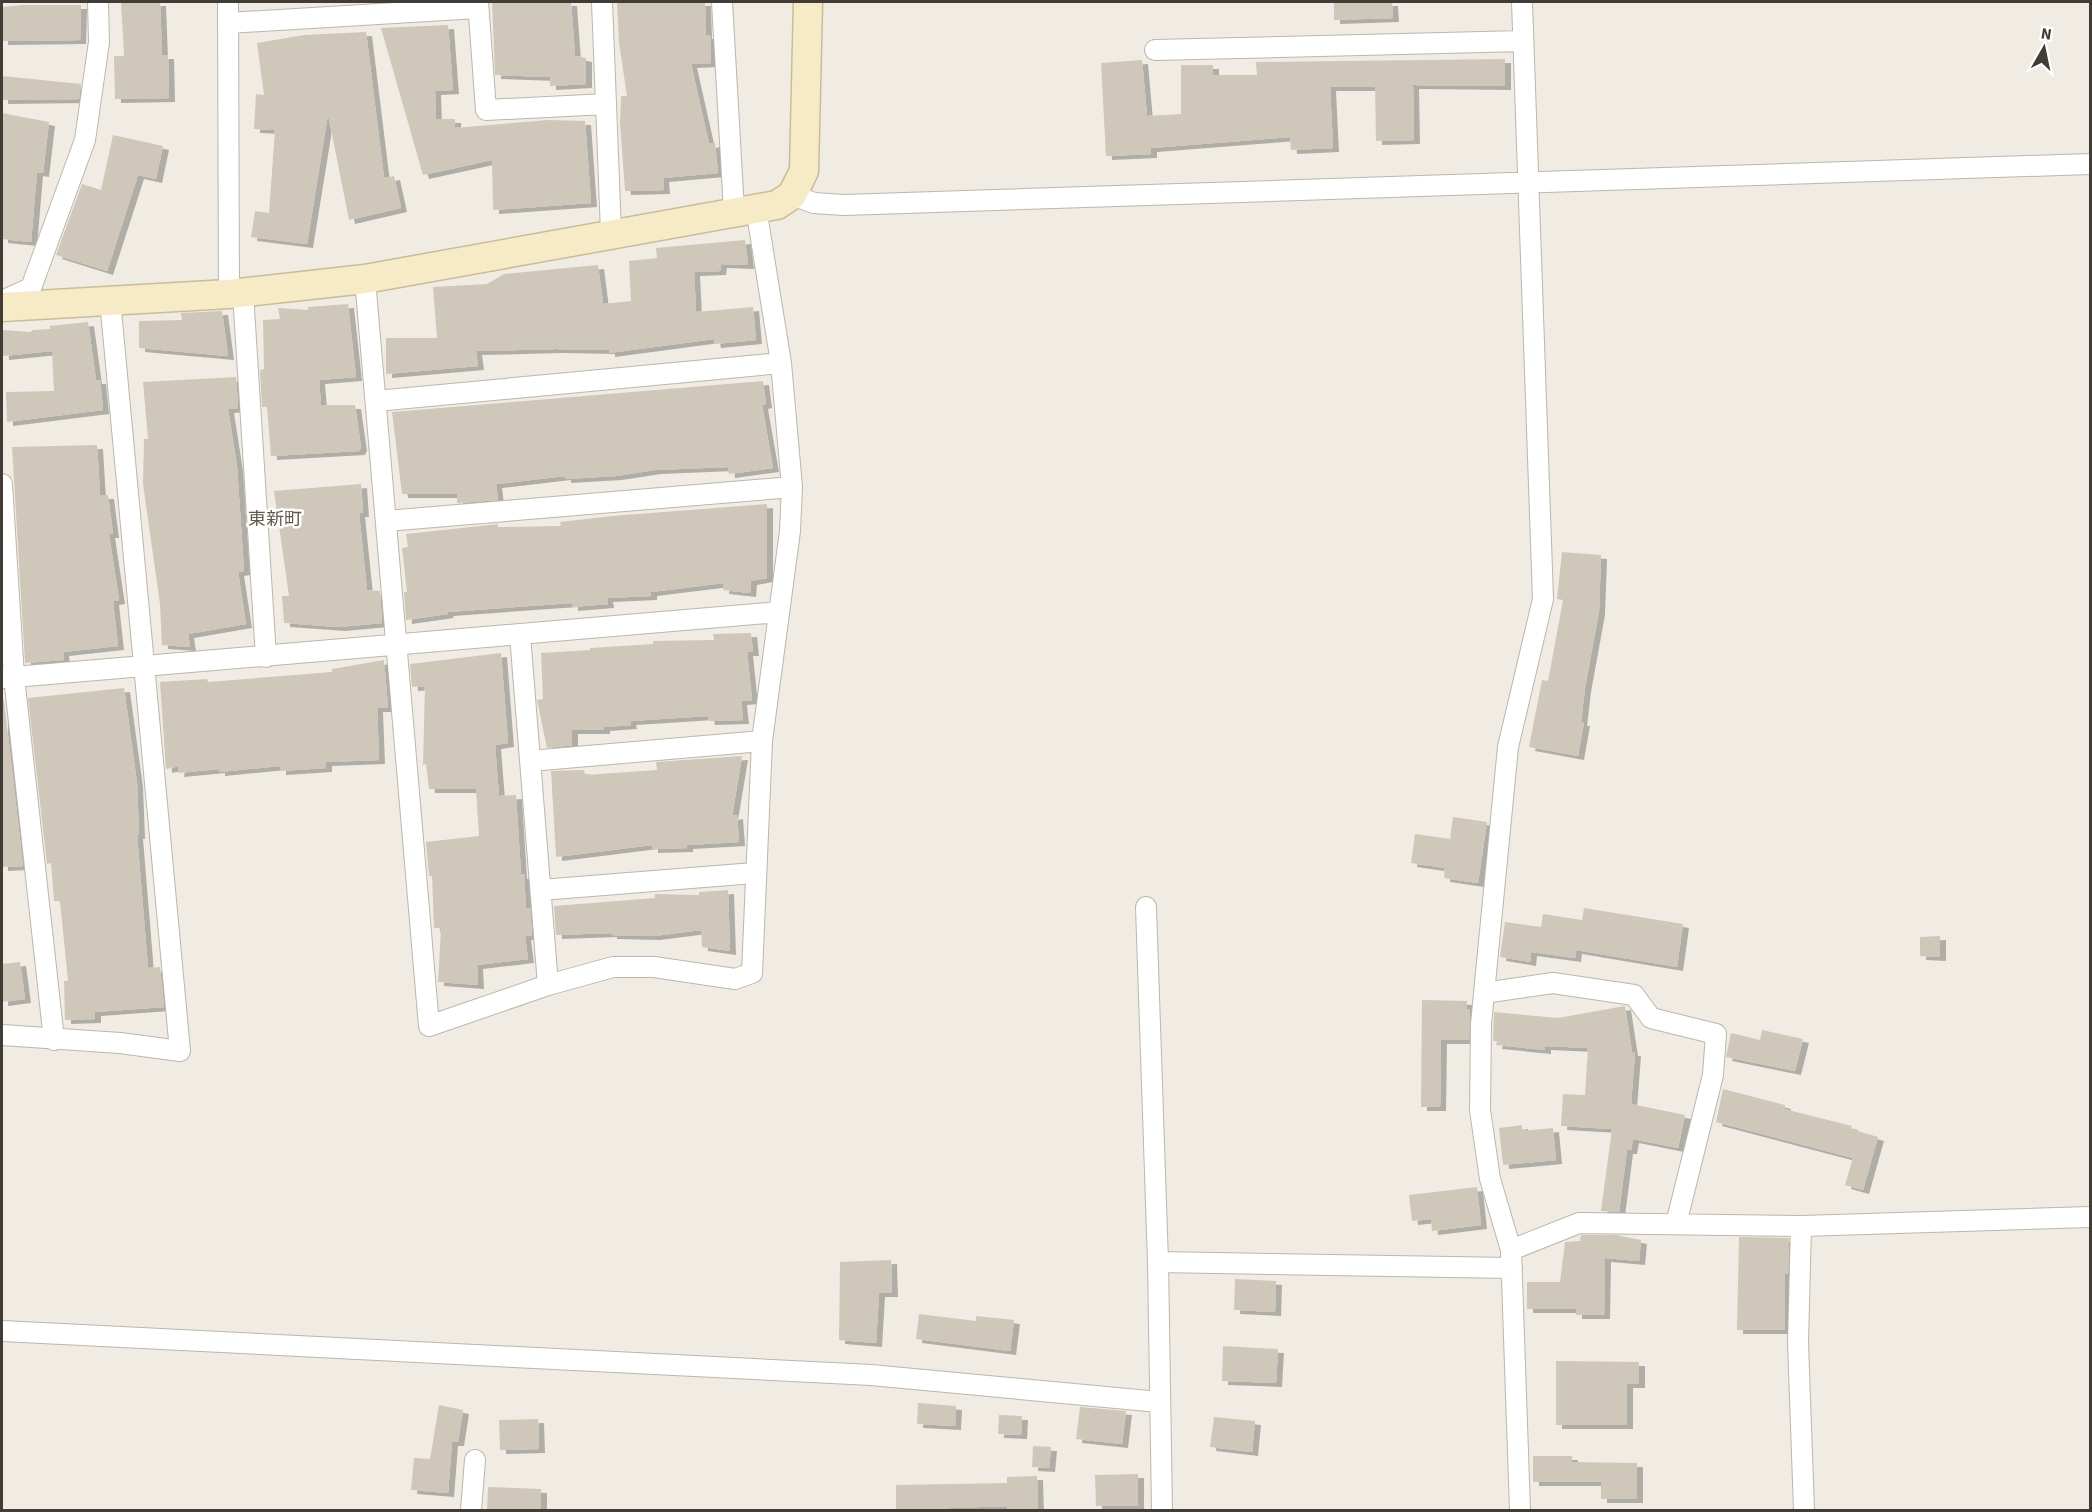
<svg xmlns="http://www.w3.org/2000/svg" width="2092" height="1512" font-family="'Source Sans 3','Noto Sans JP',sans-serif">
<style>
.building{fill:#d0c7bb;filter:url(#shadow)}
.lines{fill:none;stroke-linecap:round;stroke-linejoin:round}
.street-casing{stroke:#bdb6ab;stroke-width:22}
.secondary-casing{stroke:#cabc98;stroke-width:31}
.street{stroke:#fff;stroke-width:20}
.secondary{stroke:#f7eac6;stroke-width:28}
.labels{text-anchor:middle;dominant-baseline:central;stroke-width:5;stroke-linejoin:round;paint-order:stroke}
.neighbourhood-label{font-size:18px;fill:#63594d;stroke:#fff}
</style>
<defs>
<filter id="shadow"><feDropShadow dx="6" dy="4" stdDeviation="0" flood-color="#0004"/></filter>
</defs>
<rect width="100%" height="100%" fill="#f0ece4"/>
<!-- building -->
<path class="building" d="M 121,2 L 160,2 L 162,55 L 168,55 L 169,98 L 115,99 L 114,56 L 124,56 Z
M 492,2 L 571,2 L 575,56 L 586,58 L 586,84 L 550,86 L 550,77 L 495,75 Z
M 617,2 L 705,2 L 706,35 L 710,35 L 711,63 L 691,64 L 709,144 L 715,143 L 718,173 L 663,178 L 664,190 L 625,191 L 620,124 L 621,96 L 627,96 L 619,43 Z
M 1334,2 L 1392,2 L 1393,18 L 1334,20 Z
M 22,5 L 81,5 L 80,40 L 2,41 L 2,7 Z
M 448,25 L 453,90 L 435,91 L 436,119 L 455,119 L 455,128 L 548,120 L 585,121 L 591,203 L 493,210 L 492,160 L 423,175 L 381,28 Z
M 366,32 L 384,178 L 394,176 L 401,208 L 349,220 L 328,114 L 307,244 L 251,237 L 255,211 L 269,213 L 275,130 L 254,129 L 256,94 L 264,95 L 257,43 L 304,35 Z
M 1505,59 L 1505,86 L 1413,85 L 1414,140 L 1376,141 L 1375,87 L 1330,87 L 1333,148 L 1291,150 L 1290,137 L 1151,148 L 1151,154 L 1106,156 L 1101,63 L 1142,60 L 1147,116 L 1181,114 L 1181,65 L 1213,65 L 1213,75 L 1257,75 L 1256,62 Z
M 2,76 L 81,84 L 79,99 L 2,100 Z
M 2,113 L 49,122 L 43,173 L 37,172 L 31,242 L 2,239 Z
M 113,135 L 163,146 L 156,179 L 138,175 L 107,271 L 56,255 L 82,184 L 101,190 Z
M 745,240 L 748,265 L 721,264 L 720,271 L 694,272 L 696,312 L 753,307 L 756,340 L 715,344 L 714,339 L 609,353 L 609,350 L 556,349 L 476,351 L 478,366 L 386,374 L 386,338 L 437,338 L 433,287 L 487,284 L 504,274 L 598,265 L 603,304 L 631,301 L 629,261 L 657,258 L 656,248 Z
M 348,304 L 356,377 L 319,380 L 321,405 L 355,405 L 361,447 L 359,451 L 271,456 L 267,407 L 262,407 L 260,370 L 264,369 L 263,320 L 280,319 L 278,308 L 308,310 L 308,307 Z
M 222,311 L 228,356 L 139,348 L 139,321 L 182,320 L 181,313 Z
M 88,322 L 96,380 L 100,380 L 103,410 L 7,422 L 6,392 L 54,391 L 52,351 L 3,356 L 2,330 L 31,332 L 32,330 L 50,329 L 50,326 Z
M 236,377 L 238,408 L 228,409 L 237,467 L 244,571 L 238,572 L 246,624 L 188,634 L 190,647 L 162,645 L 160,604 L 143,484 L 144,439 L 148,439 L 143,382 Z
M 763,381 L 766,404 L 762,405 L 773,468 L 729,474 L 728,467 L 655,470 L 616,476 L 565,479 L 565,476 L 496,484 L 498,500 L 457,503 L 457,494 L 402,494 L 392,412 Z
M 97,445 L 100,495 L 108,495 L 113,534 L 109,534 L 119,600 L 113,601 L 118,646 L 63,652 L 64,660 L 25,663 L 12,447 Z
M 361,484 L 363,513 L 359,513 L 367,590 L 380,591 L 382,623 L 339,627 L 284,623 L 282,596 L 289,596 L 274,491 Z
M 767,504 L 767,578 L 751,581 L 750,593 L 723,590 L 724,583 L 651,592 L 651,596 L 607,598 L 608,604 L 572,607 L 572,603 L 447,612 L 448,614 L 406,620 L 404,592 L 407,592 L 402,548 L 408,547 L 406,534 L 498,524 L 498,527 L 561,526 L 560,522 L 612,516 Z
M 1562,552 L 1601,555 L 1599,611 L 1585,688 L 1581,722 L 1584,722 L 1578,756 L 1529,747 L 1542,680 L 1548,681 L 1563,600 L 1557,599 Z
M 751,633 L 753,652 L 747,652 L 752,700 L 741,701 L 743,720 L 709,721 L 708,716 L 630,721 L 631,725 L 604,727 L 604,730 L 572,730 L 572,745 L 547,748 L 537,700 L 543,699 L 541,653 L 590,650 L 590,648 L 653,644 L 653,641 L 714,640 L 713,634 Z
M 501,653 L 508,743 L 495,745 L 499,796 L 516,795 L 521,875 L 524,874 L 526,908 L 530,908 L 532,936 L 525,936 L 528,959 L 477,965 L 478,985 L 438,982 L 441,928 L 434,928 L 432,876 L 429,876 L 426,842 L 479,836 L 476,789 L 429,789 L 426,764 L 423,765 L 425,686 L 412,687 L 410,664 Z
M 384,660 L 388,708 L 377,708 L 379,760 L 326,762 L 326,768 L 280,771 L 280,766 L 219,772 L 219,769 L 178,773 L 179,766 L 166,769 L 160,682 L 207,679 L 208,682 L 332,672 L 332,669 Z
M 124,688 L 137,783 L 139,835 L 137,835 L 148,968 L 160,967 L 164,1007 L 95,1012 L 95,1019 L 65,1020 L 64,981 L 68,981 L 60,901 L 54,901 L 51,863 L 47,864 L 28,698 Z
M 2,700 L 4,700 L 23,866 L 2,867 Z
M 742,756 L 732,816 L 737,815 L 739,842 L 687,845 L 687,848 L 652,849 L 652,845 L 556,857 L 551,771 L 584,770 L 585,775 L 657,770 L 656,762 Z
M 1453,817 L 1487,822 L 1478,883 L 1444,878 L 1445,868 L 1411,863 L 1415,834 L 1450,839 Z
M 728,890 L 730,951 L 702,947 L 701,930 L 654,936 L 611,935 L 611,933 L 556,935 L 554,906 L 655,898 L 655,894 L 699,895 L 699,892 Z
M 1584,908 L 1683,924 L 1677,967 L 1576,950 L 1575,958 L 1531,952 L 1530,962 L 1500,957 L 1505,922 L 1541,927 L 1543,914 L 1582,920 Z
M 1940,936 L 1940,957 L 1920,956 L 1920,937 Z
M 20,962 L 25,999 L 2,1002 L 2,964 Z
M 1422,1000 L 1467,1001 L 1467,1009 L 1470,1010 L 1469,1040 L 1441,1040 L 1440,1107 L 1421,1107 Z
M 1625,1006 L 1632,1052 L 1635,1052 L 1631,1104 L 1685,1115 L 1678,1148 L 1633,1139 L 1631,1150 L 1627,1150 L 1619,1212 L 1601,1211 L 1612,1129 L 1561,1126 L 1563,1094 L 1585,1095 L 1588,1048 L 1545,1046 L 1545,1050 L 1496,1045 L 1497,1041 L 1493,1041 L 1494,1012 L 1558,1018 Z
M 1762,1030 L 1803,1039 L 1795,1071 L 1726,1057 L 1731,1033 L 1760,1040 Z
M 1723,1089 L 1785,1105 L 1784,1109 L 1852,1126 L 1851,1129 L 1878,1137 L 1863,1190 L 1845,1185 L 1853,1158 L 1716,1122 Z
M 1522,1125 L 1522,1131 L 1553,1128 L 1556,1160 L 1503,1165 L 1499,1128 Z
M 1477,1187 L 1481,1225 L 1432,1231 L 1431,1219 L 1412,1221 L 1409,1195 Z
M 1581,1235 L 1616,1235 L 1641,1240 L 1639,1261 L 1605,1258 L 1604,1315 L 1576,1315 L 1576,1309 L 1527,1309 L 1527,1282 L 1560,1282 L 1565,1242 L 1580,1241 Z
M 1739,1237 L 1789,1238 L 1788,1274 L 1785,1274 L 1785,1330 L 1737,1330 Z
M 891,1260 L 892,1293 L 879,1293 L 876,1343 L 839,1340 L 840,1262 Z
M 1235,1279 L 1276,1281 L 1275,1312 L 1234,1310 Z
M 919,1314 L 976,1321 L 976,1316 L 1014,1320 L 1010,1351 L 916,1339 Z
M 1223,1346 L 1278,1349 L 1276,1383 L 1222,1381 Z
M 1556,1361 L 1639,1362 L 1639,1384 L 1627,1384 L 1627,1425 L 1556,1425 Z
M 918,1403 L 956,1406 L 955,1426 L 917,1424 Z
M 439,1405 L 463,1410 L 458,1442 L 452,1442 L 448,1493 L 411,1490 L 414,1458 L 430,1459 Z
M 1080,1407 L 1126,1411 L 1122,1444 L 1076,1439 Z
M 999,1415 L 1022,1416 L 1021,1435 L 998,1434 Z
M 1214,1417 L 1255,1421 L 1252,1452 L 1210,1447 Z
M 538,1419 L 539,1449 L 500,1450 L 499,1420 Z
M 1033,1446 L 1051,1447 L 1049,1468 L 1032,1467 Z
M 1533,1456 L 1572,1456 L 1572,1462 L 1637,1463 L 1637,1499 L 1601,1499 L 1601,1482 L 1533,1482 Z
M 1138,1474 L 1138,1506 L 1096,1506 L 1095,1475 Z
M 1037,1476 L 1038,1510 L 1007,1510 L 1007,1506 L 896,1510 L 896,1485 L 1007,1483 L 1007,1477 Z
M 488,1487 L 541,1489 L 541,1510 L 487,1510 Z"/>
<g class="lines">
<defs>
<path id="street" d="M 228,2 L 229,294
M 478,2 L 486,110 L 606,104 L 611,233
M 602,2 L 606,104
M 722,2 L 734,211
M 228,23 L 478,8
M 1155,50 L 1523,41
M 792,195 L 814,203 L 844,205 L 2090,164
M 365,279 L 429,1026 L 548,985 L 613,967 L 654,967 L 735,979 L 752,973 L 762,741 L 790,531 L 792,487 L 781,363 L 756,208
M 243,293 L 266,657
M 2,301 L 31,288 L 85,140 L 99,42 L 98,2
M 376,401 L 781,363
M 2,484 L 14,677 L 54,1040
M 386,521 L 792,487
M 520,635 L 548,985
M 2,678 L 779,612
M 530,761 L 762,741
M 541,890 L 754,873
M 1146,907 L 1158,1262 L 1162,1510
M 1484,993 L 1553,983 L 1634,995 L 1651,1018 L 1716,1034 L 1713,1075 L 1676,1224
M 2,1035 L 120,1043 L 180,1051 L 110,300
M 1801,1226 L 1798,1343 L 1804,1510
M 1511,1250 L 1579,1223 L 1801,1226 L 2090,1217
M 1158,1262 L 1512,1268
M 2,1331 L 871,1375 L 1159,1402
M 471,1510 L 475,1460
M 1520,1510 L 1511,1250 L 1490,1179 L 1480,1110 L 1481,1024 L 1508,747 L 1543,599 L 1522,2"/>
<path id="secondary" d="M 2,307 L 229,294 L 365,279 L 777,205 L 792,195 L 804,171 L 808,2"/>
</defs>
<!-- street casing -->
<use href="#street" class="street-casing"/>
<!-- secondary casing -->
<use href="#secondary" class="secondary-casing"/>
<!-- street -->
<use href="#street" class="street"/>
<!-- secondary -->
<use href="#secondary" class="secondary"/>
</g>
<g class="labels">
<!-- neighbourhood labels -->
<g class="neighbourhood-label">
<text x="275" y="519">東新町</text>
</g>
</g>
<!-- border -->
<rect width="2092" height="1512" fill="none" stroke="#413c35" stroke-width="6"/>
<!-- north arrow -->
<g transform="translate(2044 48) rotate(9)" stroke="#ffffff" stroke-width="4.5" paint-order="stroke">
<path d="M0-4.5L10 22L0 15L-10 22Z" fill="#413c35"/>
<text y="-9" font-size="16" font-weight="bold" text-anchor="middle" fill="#413c35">N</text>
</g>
</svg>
